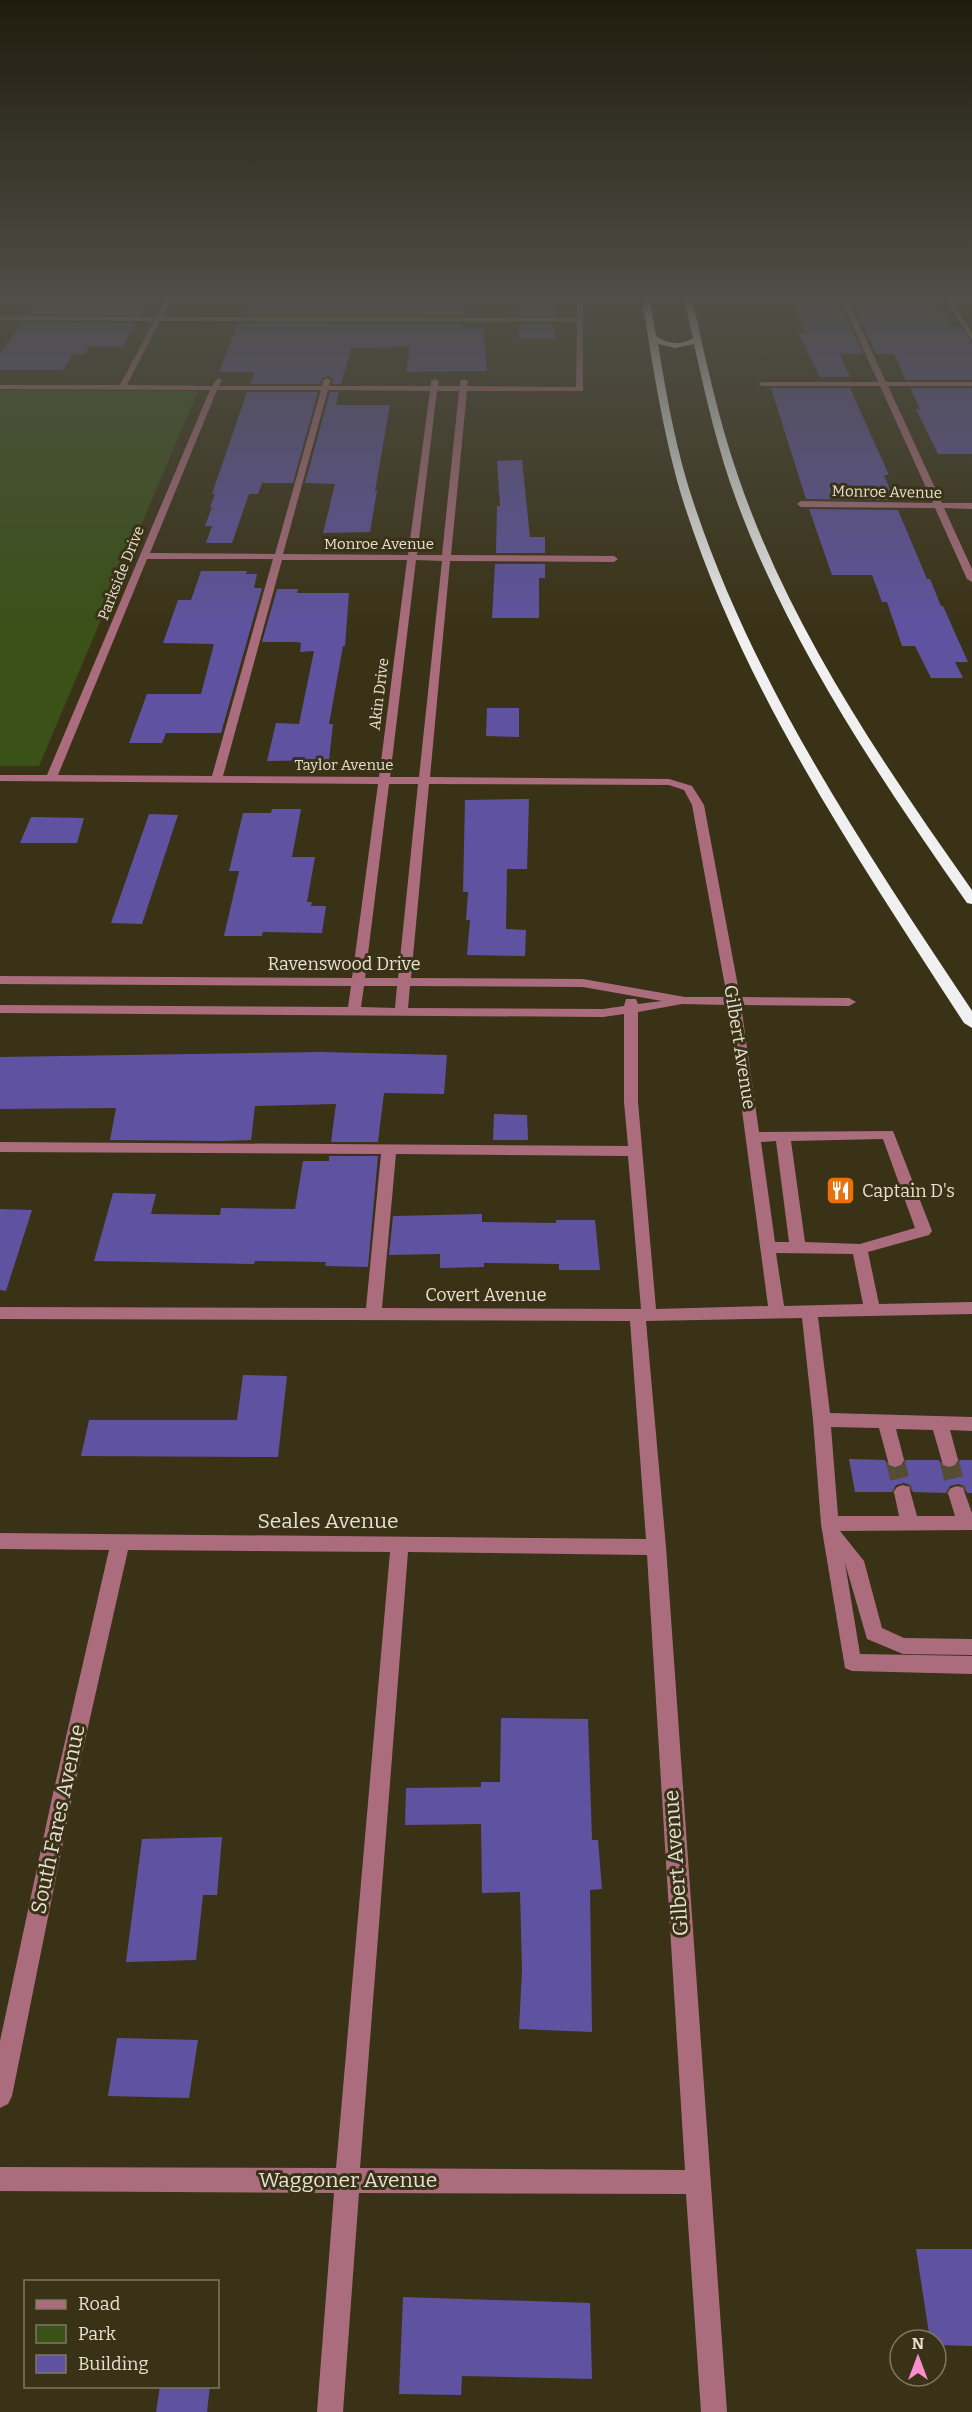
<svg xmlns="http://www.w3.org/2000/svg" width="972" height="2412" font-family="Bitter,serif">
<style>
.green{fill:#3a5118}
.building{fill:#5f53a1}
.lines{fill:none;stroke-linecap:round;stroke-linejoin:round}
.minor-tunnel{stroke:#544c33;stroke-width:19;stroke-dasharray:19 9;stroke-linecap:butt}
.minor{fill:#ab6d7e;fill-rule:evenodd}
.highway{fill:#f0f0f0;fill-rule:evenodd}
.labels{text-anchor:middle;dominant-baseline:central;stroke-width:6;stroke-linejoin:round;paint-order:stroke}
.far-street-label{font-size:15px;fill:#e5e0d1;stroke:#3a3217}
.street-label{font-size:18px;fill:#e5e0d1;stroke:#3a3217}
.poi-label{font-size:18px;fill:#e5e0d1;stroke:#3a3217;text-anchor:start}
.near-street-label{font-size:21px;fill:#e5e0d1;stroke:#3a3217}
</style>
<rect width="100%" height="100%" fill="#3a3217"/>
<!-- green -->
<path class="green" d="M 0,390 L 198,391 L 39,766 L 0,766 Z"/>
<!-- building -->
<path class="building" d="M 787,294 L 837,294 L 863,354 L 840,354 L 850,377 L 820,377 L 798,333 L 807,333 Z
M 848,294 L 887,294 L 890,299 L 932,299 L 953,327 L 960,327 L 972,343 L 972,380 L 906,380 L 894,354 L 876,354 Z
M 58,299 L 149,299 L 140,315 L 28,314 L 39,300 Z
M 248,300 L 375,300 L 466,301 L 464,315 L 242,315 Z
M 520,303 L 553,303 L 554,316 L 519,316 Z
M 22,322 L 136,323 L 123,347 L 89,347 L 85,354 L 73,354 L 63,370 L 0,370 L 0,353 Z
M 238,323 L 463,324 L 463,328 L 483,328 L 487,371 L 406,372 L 410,347 L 351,348 L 341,384 L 332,384 L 333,379 L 328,376 L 322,378 L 320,384 L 250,384 L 255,372 L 219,372 Z
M 519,324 L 554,324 L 555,339 L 518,339 Z
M 771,388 L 850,388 L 889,475 L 884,475 L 894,500 L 806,499 Z
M 910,388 L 972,388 L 972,454 L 938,454 L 916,409 L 920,409 Z
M 247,392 L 318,392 L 293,483 L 262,483 L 258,494 L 249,494 L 232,543 L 206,543 L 212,526 L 205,526 L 212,507 L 210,507 L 215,494 L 212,494 Z
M 330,392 L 339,392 L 336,405 L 390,405 L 375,491 L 377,491 L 370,532 L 323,533 L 335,484 L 305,483 Z
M 522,460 L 530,537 L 545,537 L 545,553 L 496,553 L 497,506 L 500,506 L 497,461 Z
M 809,509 L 898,510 L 927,579 L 930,579 L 941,606 L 943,606 L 968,662 L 955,662 L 963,678 L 931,678 L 915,646 L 902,646 L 887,602 L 882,602 L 872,575 L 832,575 Z
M 495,564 L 545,564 L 545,578 L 539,578 L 539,618 L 492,618 Z
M 201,571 L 247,571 L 246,574 L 257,574 L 254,588 L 262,588 L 221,733 L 166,733 L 162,743 L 129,743 L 147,694 L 201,694 L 214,644 L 163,643 L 178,600 L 191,600 Z
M 277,589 L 298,589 L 297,593 L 349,593 L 345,646 L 343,646 L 329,724 L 333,724 L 329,760 L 267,761 L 276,723 L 299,724 L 314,651 L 300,652 L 301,643 L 296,642 L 262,642 Z
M 487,708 L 519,708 L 519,737 L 486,736 Z
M 529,799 L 527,869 L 507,869 L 506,929 L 526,930 L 525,956 L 467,955 L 470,920 L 466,920 L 468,892 L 463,892 L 465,800 Z
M 272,809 L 301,809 L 292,857 L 315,857 L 307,902 L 312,902 L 311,906 L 326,906 L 322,933 L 263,932 L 262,936 L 224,936 L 239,871 L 229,871 L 243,813 L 271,813 Z
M 149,814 L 178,815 L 142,924 L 111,923 Z
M 31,817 L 84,818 L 77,843 L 20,843 Z
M 321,1052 L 447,1055 L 444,1094 L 384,1093 L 378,1142 L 331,1142 L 336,1104 L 255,1106 L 251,1140 L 222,1141 L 110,1140 L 116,1108 L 0,1109 L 0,1057 Z
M 494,1114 L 527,1115 L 528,1140 L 493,1140 Z
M 329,1156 L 378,1156 L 368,1267 L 325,1266 L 326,1262 L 255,1261 L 254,1264 L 94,1261 L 113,1193 L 156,1194 L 151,1214 L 220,1215 L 221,1208 L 295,1209 L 303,1161 L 329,1161 Z
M 0,1209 L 32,1210 L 6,1291 L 0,1290 Z
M 482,1214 L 482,1222 L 556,1223 L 556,1220 L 595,1220 L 600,1270 L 559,1270 L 559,1264 L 484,1263 L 484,1267 L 440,1268 L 440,1254 L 389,1255 L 393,1216 Z
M 243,1375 L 287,1376 L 278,1457 L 81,1456 L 89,1420 L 237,1420 Z
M 849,1459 L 885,1460 L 888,1467 L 894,1469 L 902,1467 L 906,1460 L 939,1460 L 942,1467 L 948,1469 L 956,1467 L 960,1460 L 972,1460 L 972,1493 L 967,1493 L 964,1486 L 958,1484 L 950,1486 L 946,1493 L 913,1492 L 910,1485 L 904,1483 L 896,1485 L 892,1492 L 855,1492 Z
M 501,1718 L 588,1719 L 592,1840 L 598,1840 L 602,1889 L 590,1890 L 592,2032 L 519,2029 L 522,1970 L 520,1892 L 482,1893 L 481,1824 L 405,1825 L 406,1788 L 481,1787 L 481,1782 L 500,1782 Z
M 222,1837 L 217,1895 L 203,1895 L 196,1960 L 126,1962 L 142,1839 Z
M 117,2038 L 198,2040 L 189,2098 L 108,2096 Z
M 916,2249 L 972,2249 L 972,2346 L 936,2345 L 936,2340 L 930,2340 Z
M 403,2297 L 590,2303 L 592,2379 L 462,2376 L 461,2395 L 399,2394 Z
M 160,2386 L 210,2386 L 207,2412 L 156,2412 Z"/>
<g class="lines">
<!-- minor-tunnel -->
<path class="minor-tunnel" d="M 895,1460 L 903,1492
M 949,1460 L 957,1493"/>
<!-- minor -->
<path class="minor" d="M 168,294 L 174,294 L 163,317 L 577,318 L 577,294 L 583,294 L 583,391 L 467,391 L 451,555 L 614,556 L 618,559 L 614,562 L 450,561 L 430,777 L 669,779 L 692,786 L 704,805 L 740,997 L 849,998 L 856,1002 L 849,1006 L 741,1005 L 759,1132 L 893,1131 L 932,1231 L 929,1235 L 868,1252 L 879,1304 L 972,1302 L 972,1314 L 818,1317 L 830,1413 L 972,1417 L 972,1431 L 950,1430 L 958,1460 L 955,1465 L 949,1467 L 943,1465 L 933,1430 L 896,1429 L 904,1460 L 901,1465 L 895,1467 L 889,1465 L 879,1428 L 831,1427 L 838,1516 L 899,1516 L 894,1492 L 897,1487 L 903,1485 L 909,1487 L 917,1516 L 955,1516 L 948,1493 L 951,1488 L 957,1486 L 963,1488 L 972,1513 L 972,1530 L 840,1531 L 864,1561 L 882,1628 L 904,1638 L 972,1639 L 972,1655 L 903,1654 L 867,1639 L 845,1563 L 860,1654 L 972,1656 L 972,1674 L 852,1671 L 845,1668 L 821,1524 L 813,1420 L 802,1318 L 646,1321 L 666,1547 L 727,2412 L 701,2412 L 686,2194 L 359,2193 L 343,2412 L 317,2412 L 334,2193 L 0,2191 L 0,2167 L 336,2168 L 390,1552 L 128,1550 L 72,1798 L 12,2096 L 8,2104 L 0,2108 L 0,2041 L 52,1798 L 109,1550 L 0,1549 L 0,1533 L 646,1539 L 630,1321 L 0,1319 L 0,1307 L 366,1308 L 381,1154 L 0,1152 L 0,1142 L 628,1146 L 624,1102 L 624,1014 L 603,1017 L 0,1013 L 0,1005 L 348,1007 L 351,986 L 0,984 L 0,976 L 352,978 L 378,784 L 0,781 L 0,775 L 47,775 L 210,390 L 0,389 L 0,385 L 120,385 L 154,321 L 0,320 L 0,316 L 156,317 ZM 160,321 L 577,322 L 576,387 L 467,386 L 468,381 L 464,379 L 460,381 L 460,386 L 438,386 L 439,381 L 435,379 L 431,381 L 431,386 L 329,386 L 331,380 L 327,378 L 323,380 L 322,386 L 219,386 L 222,380 L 218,378 L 212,386 L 127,385 ZM 217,390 L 321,390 L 275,554 L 150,553 ZM 328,390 L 430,391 L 408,555 L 283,554 ZM 437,391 L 459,391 L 442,555 L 417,555 ZM 147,559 L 273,559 L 212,776 L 58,775 ZM 282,560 L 407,560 L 379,777 L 223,776 ZM 416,560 L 442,561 L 419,777 L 390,777 ZM 389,784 L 418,784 L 398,978 L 365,978 ZM 429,784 L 669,785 L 684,790 L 692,805 L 727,997 L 685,997 L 583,979 L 411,978 ZM 364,986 L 397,986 L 395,1008 L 361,1007 ZM 410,986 L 583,987 L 662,1001 L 638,1004 L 636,999 L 626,999 L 624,1006 L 603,1009 L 408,1008 ZM 682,1004 L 728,1005 L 768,1306 L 656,1309 L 638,1102 L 638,1012 ZM 883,1139 L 915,1228 L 860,1244 L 805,1242 L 791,1141 ZM 776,1141 L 789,1242 L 775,1242 L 761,1142 ZM 396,1154 L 628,1156 L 641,1309 L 382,1308 ZM 776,1253 L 853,1254 L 863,1304 L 784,1306 ZM 408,1552 L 647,1555 L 685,2170 L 360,2168 Z
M 839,294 L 845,294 L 886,382 L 972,382 L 972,386 L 888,386 L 942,503 L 972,503 L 972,509 L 944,508 L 972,569 L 972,582 L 967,579 L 935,508 L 801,507 L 797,504 L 801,501 L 933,503 L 880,386 L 762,386 L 758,384 L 762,382 L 878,382 Z
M 942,294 L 948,294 L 972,333 L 972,341 Z"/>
<!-- highway -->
<path class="highway" d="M 641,294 L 649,294 L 656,336 C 668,344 681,346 693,338 L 683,294 L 691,294 C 705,356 718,419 739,479 C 791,629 881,761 972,890 L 972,904 L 967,903 C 879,777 791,647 737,502 C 718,451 706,398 694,344 L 675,348 L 658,344 C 667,399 677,455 695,507 C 757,691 866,851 972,1011 L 972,1028 L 964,1023 C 858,859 746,695 685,507 C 663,438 653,365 641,294 Z"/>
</g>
<!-- sky -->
<linearGradient id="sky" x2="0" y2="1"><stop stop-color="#201c0d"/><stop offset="0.47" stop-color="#4f4f47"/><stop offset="1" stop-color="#4f4f47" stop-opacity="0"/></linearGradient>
<rect width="972" height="632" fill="url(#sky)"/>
<!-- icons -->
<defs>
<symbol id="restaurant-square" viewBox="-11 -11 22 22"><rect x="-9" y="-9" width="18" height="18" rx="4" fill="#e8710a" stroke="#3a3217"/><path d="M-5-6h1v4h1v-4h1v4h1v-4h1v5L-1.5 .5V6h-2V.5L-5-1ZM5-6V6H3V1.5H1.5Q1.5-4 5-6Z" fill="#fff"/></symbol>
</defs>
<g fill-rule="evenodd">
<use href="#restaurant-square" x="824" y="1174" width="33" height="33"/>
</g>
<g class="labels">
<!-- far-street labels -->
<g class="far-street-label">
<text transform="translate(887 492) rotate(1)">Monroe Avenue</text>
<text x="379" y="544">Monroe Avenue</text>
<text transform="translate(121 573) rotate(-68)">Parkside Drive</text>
<text transform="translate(379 694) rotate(-83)">Akin Drive</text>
<text x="344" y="765">Taylor Avenue</text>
</g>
<!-- street labels -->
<g class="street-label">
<text x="344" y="964">Ravenswood Drive</text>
<text transform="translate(740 1047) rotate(81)">Gilbert Avenue</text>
<text x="486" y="1295">Covert Avenue</text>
</g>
<!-- poi labels -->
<g class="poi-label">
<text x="862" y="1191">Captain D's</text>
</g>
<!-- near-street labels -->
<g class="near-street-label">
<text x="328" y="1521">Seales Avenue</text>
<text transform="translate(58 1819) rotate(-78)">South Fares Avenue</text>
<text transform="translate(676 1863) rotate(-94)">Gilbert Avenue</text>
<text x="348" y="2180">Waggoner Avenue</text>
</g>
</g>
<!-- legend -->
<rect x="24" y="2280" width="195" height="108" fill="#3a3217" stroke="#7e7861" stroke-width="1.5"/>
<rect x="36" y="2300" width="30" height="9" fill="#ab6d7e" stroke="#7e7861" stroke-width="1.5"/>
<text x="78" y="2310" font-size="18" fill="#e5e0d1">Road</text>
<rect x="36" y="2325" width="30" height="18" fill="#3a5118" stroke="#7e7861" stroke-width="1.5"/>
<text x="78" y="2340" font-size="18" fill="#e5e0d1">Park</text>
<rect x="36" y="2355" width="30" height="18" fill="#5f53a1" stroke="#7e7861" stroke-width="1.5"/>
<text x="78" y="2370" font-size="18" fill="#e5e0d1">Building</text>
<!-- north arrow -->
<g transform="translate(918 2358)"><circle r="28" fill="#3a3217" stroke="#7e7861" stroke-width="1.5"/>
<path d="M0-4.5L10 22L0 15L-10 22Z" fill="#f98fca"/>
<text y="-9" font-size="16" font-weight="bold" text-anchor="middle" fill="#e5e0d1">N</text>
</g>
</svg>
